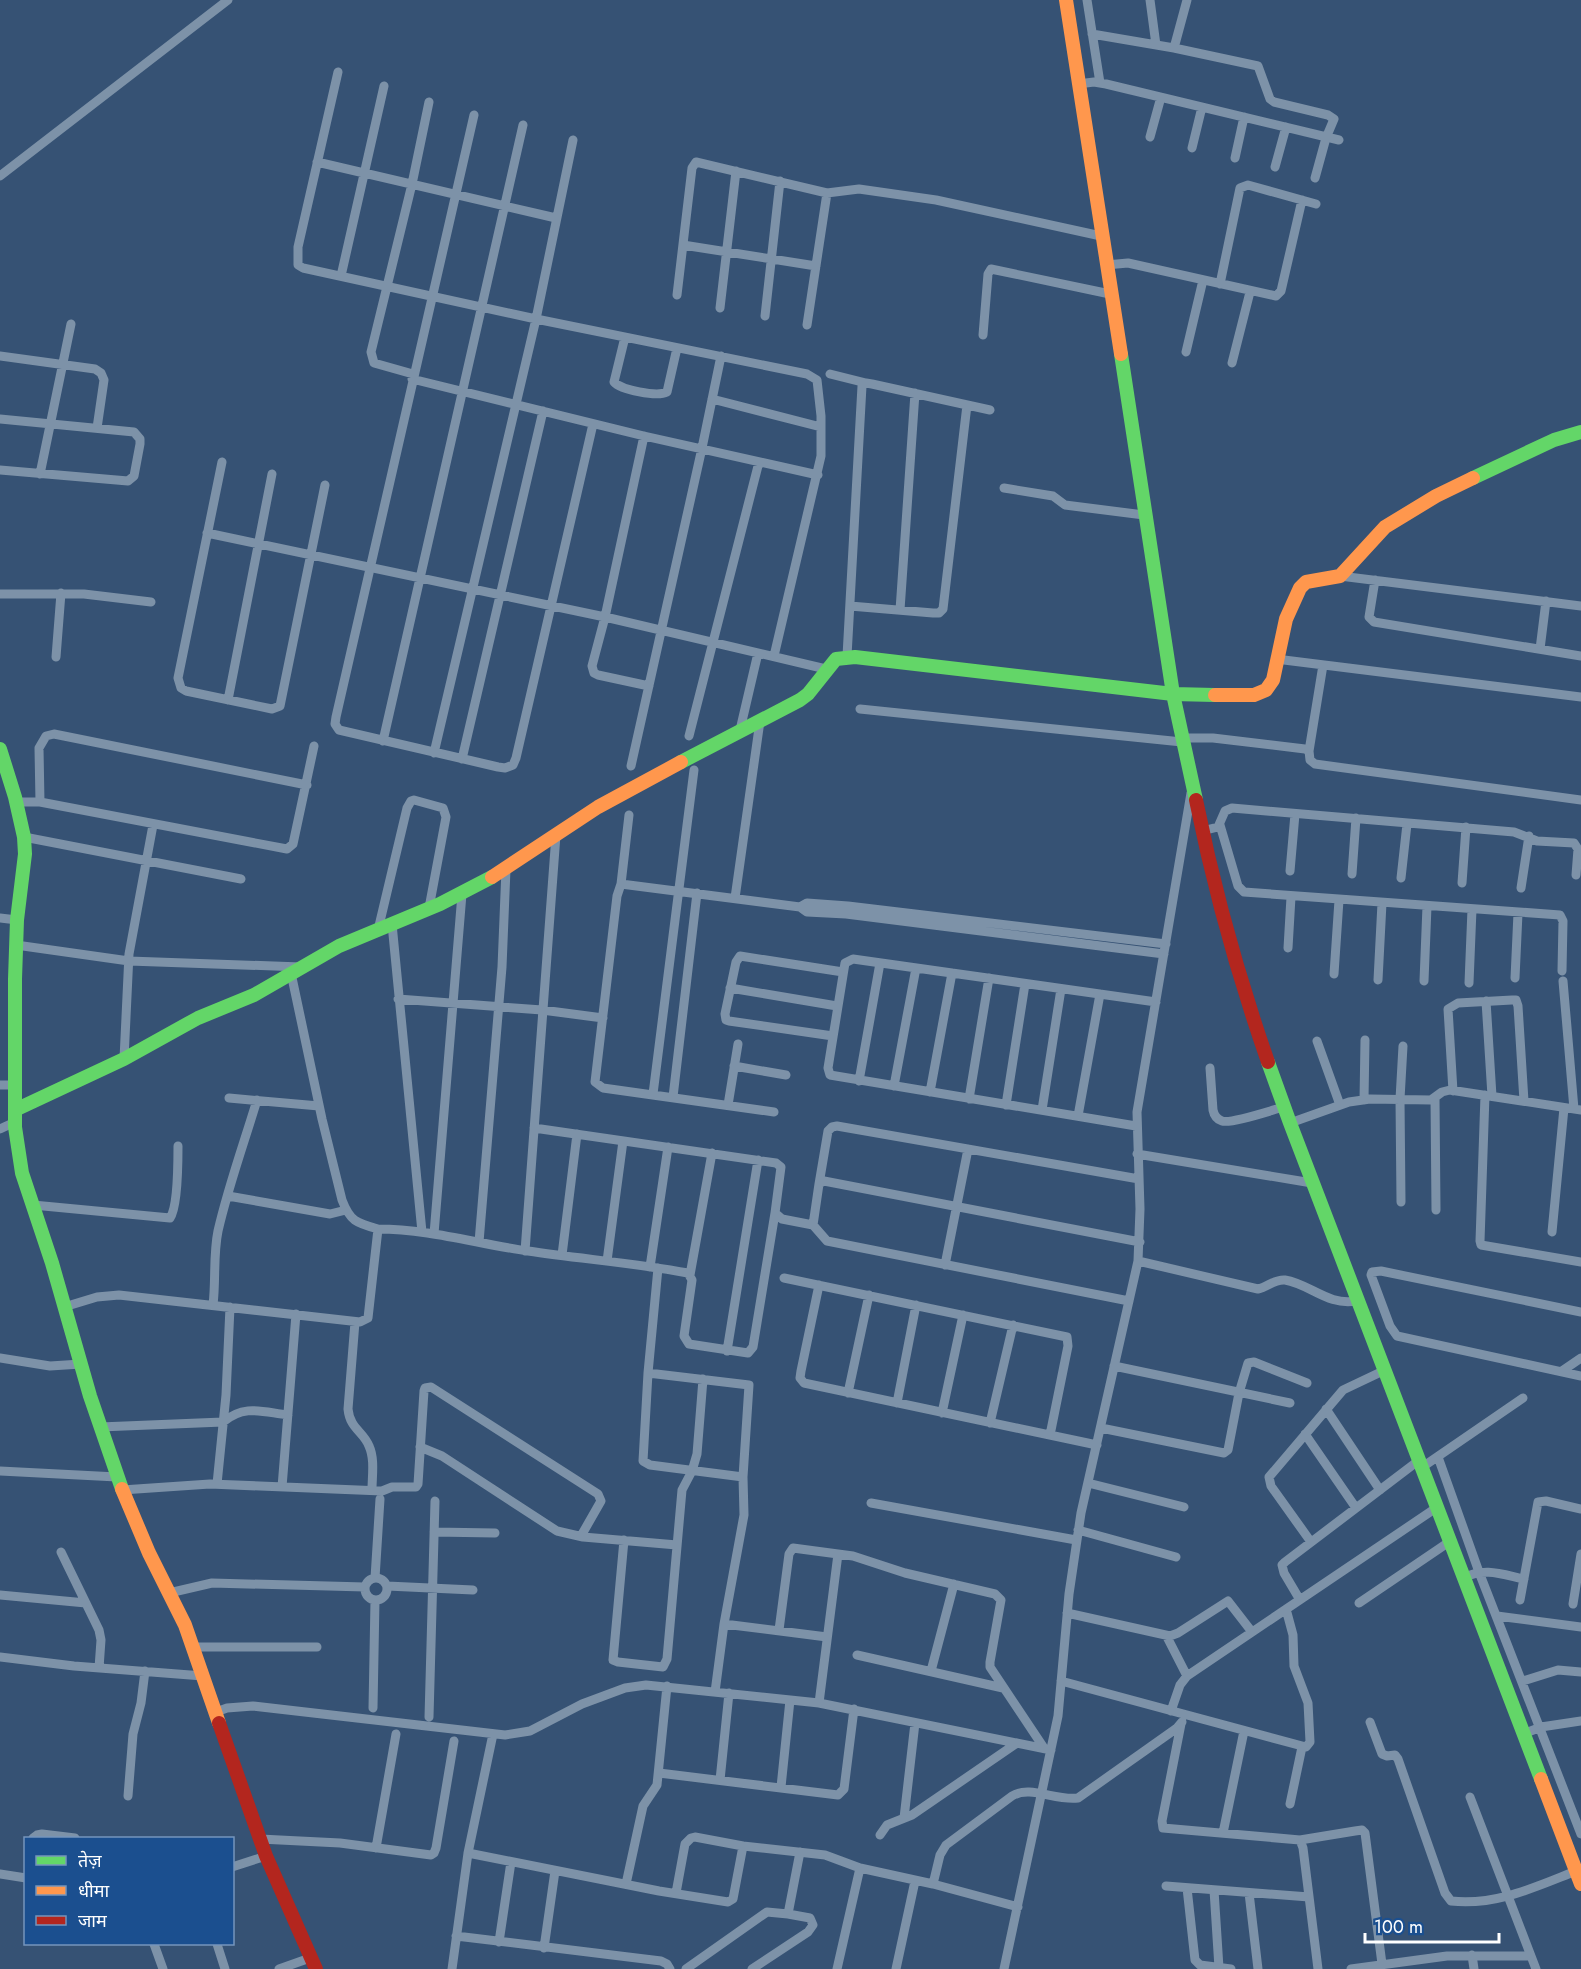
<svg xmlns="http://www.w3.org/2000/svg" width="1581" height="1969" font-family="Jost,'Noto Sans Devanagari',sans-serif">
<style>
.lines{fill:none;stroke-linecap:round;stroke-linejoin:round}
.street{stroke:#7d92a8;stroke-width:9}
.fast{stroke:#63d668;stroke-width:14}
.slow{stroke:#ff974d;stroke-width:14}
.jam{stroke:#b3261e;stroke-width:14}
</style>
<rect width="100%" height="100%" fill="#365274"/>
<g class="lines">
<!-- street -->
<path class="street" d="M 1087,0 L 1100,83
M 1150,0 L 1156,45
M 1092,34 L 1174,48 L 1258,66 L 1270,99 L 1274,102 L 1328,115 L 1334,119 L 1326,138 L 1315,178
M 1174,48 L 1187,0
M 338,72 L 298,247 L 298,265 L 303,268 L 536,319 L 807,374 L 817,380 L 821,416 L 821,456 L 774,656
M 1078,84 L 1094,82 L 1106,84 L 1339,140
M 474,115 L 336,717 L 335,724 L 339,730 L 498,767 L 505,768 L 513,765 L 516,758 L 593,424
M 1150,137 L 1161,97
M 1192,148 L 1202,107
M 1235,158 L 1244,117
M 317,162 L 556,218
M 1275,167 L 1286,127
M 0,176 L 228,0
M 683,245 L 816,266
M 1106,265 L 1128,263 L 1276,296 L 1281,291 L 1302,200
M 341,276 L 384,86
M 1220,284 L 1240,188 L 1248,185 L 1316,204
M 677,295 L 692,168 L 696,162 L 827,193 L 859,189 L 936,200 L 1101,236
M 720,308 L 736,171
M 765,316 L 780,181
M 807,325 L 827,193
M 983,335 L 988,274 L 991,269 L 1110,294
M 625,337 L 614,382 C 621,390 657,397 667,392 L 677,348
M 1186,352 L 1203,280
M 0,356 L 95,369 L 101,373 L 104,380 L 97,428
M 1232,363 L 1250,292
M 413,374 L 374,363 L 371,352 L 412,184 L 429,102
M 830,374 L 866,383
M 412,379 L 644,436 L 818,475
M 712,399 L 821,427
M 0,419 L 134,432 L 140,439 L 140,444 L 134,476 L 128,481 L 0,470
M 644,436 L 605,617 L 592,666 L 594,673 L 598,675 L 649,686
M 222,462 L 178,678 L 181,688 L 186,691 L 272,709 L 280,706 L 325,485
M 40,474 L 71,324
M 1004,488 L 1053,496 L 1065,505 L 1144,515
M 207,533 L 605,617 L 826,669
M 1340,576 L 1581,606
M 1375,580 L 1369,617 L 1374,622 L 1581,656
M 0,594 L 84,594 L 151,602
M 850,606 L 933,613 L 939,613 L 943,609 L 967,405
M 900,610 L 915,393
M 1540,649 L 1546,601
M 847,656 L 862,386 L 866,383 L 872,384 L 990,410
M 56,657 L 61,593
M 1276,659 L 1581,697
M 228,700 L 272,474
M 860,709 L 1182,742
M 740,730 L 758,653
M 689,736 L 759,462
M 1182,738 L 1213,738 L 1305,749 L 1309,751 L 1310,760 L 1315,764 L 1581,800
M 383,741 L 523,125
M 1309,751 L 1323,665
M 434,753 L 536,319 L 573,140
M 462,759 L 543,411
M 631,766 L 702,448 L 721,356
M 16,802 L 40,802 L 287,849 L 293,844 L 314,746
M 40,802 L 39,748 L 46,736 L 54,734 L 307,785
M 1220,825 L 1238,886 L 1244,892 L 1560,915 L 1563,921 L 1562,971
M 1202,831 L 1218,827 L 1225,811 L 1232,808 L 1514,832 L 1537,841 L 1574,843 L 1578,849 L 1576,875
M 24,837 L 241,879
M 1290,871 L 1295,814
M 1352,874 L 1356,818
M 1401,878 L 1407,824
M 1462,883 L 1466,827
M 621,884 L 629,815
M 1521,888 L 1529,836
M 735,898 L 760,721
M 800,907 L 807,903 L 848,906 L 1166,944
M 0,918 L 17,920
M 392,924 L 422,1232
M 378,930 L 407,808 L 411,801 L 414,800 L 443,808 L 446,817 L 429,908
M 16,945 L 129,961 L 301,967
M 1288,948 L 1291,897
M 291,973 L 322,1119 L 342,1200 C 350,1221 356,1223 378,1229
M 1334,974 L 1339,900
M 1515,978 L 1518,913
M 1378,980 L 1382,903
M 1424,981 L 1427,906
M 1563,981 L 1574,1109
M 1469,983 L 1472,909
M 730,988 L 837,1006
M 398,999 L 542,1010 L 603,1018
M 1486,1001 L 1492,1096
M 833,1036 L 729,1021 L 726,1020 L 725,1014 L 736,962 L 740,956 L 843,972
M 1317,1041 L 1340,1105
M 124,1059 L 129,954 L 153,825
M 734,1066 L 786,1075
M 1210,1068 L 1213,1110 C 1214,1115 1216,1119 1222,1121 C 1231,1124 1272,1110 1284,1107
M 859,1081 L 880,963
M 0,1085 L 15,1085
M 894,1086 L 916,968
M 1453,1091 L 1448,1009 L 1458,1003 L 1512,1000 L 1516,1000 L 1518,1006 L 1524,1101
M 930,1092 L 952,973
M 653,1094 L 694,770
M 1485,1095 L 1480,1241 L 1481,1245 L 1581,1262
M 673,1097 L 697,893
M 229,1098 L 319,1106
M 1435,1098 L 1436,1210
M 969,1099 L 989,978
M 1364,1100 L 1365,1040
M 728,1105 L 738,1044
M 1006,1105 L 1025,984
M 1042,1110 L 1061,989
M 774,1112 L 603,1088 L 595,1082 L 617,896 L 621,884 L 800,907 L 807,912 L 846,914 L 1164,954
M 1078,1116 L 1100,994
M 1290,1123 L 1349,1102 L 1370,1099 L 1431,1100 L 1442,1092 L 1450,1090 L 1581,1110
M 1136,1126 L 830,1075 L 828,1068 L 845,963 L 853,959 L 1156,1002
M 534,1128 L 776,1163 L 781,1167 L 775,1213 L 782,1219 L 813,1225 L 827,1241 L 1129,1301
M 0,1129 L 15,1122
M 1137,1154 L 1312,1183
M 819,1184 L 828,1131 L 832,1127 L 837,1126 L 1139,1179
M 228,1196 L 330,1214 L 346,1210
M 1401,1202 L 1400,1099 L 1403,1046
M 33,1205 L 170,1218 C 178,1207 178,1161 178,1146
M 813,1225 L 819,1184 L 824,1181 L 1140,1242
M 1552,1232 L 1564,1108
M 434,1234 L 462,894
M 479,1242 L 502,967 L 506,869
M 525,1251 L 556,835
M 562,1255 L 577,1134
M 607,1261 L 623,1141
M 1138,1261 L 1258,1289 C 1268,1287 1274,1279 1285,1280 C 1310,1284 1328,1306 1356,1301
M 945,1265 L 968,1149
M 650,1267 L 668,1147
M 658,1268 L 648,1373 L 643,1461 L 650,1465 L 743,1477
M 690,1275 L 712,1153
M 784,1278 L 1067,1337 L 1068,1346 L 1050,1435
M 819,1285 L 801,1371 L 800,1378 L 804,1383 L 1097,1445
M 213,1305 C 216,1280 213,1255 218,1231 C 228,1187 244,1143 257,1100
M 64,1307 L 97,1297 L 119,1295 L 360,1322 L 368,1318 L 378,1229 C 429,1229 478,1244 528,1251 C 581,1259 635,1263 688,1273 L 692,1280 L 684,1336 L 689,1344 L 748,1353 L 753,1347 L 775,1213
M 1581,1312 L 1381,1271 L 1372,1272 L 1371,1275 L 1390,1326 L 1397,1336 L 1581,1376
M 355,1322 L 348,1409 C 350,1429 363,1431 369,1446 C 375,1459 372,1476 372,1490
M 727,1351 L 758,1160
M 0,1358 L 50,1366 L 81,1364
M 1114,1366 L 1290,1403
M 1562,1371 L 1581,1358
M 648,1373 L 749,1385 L 743,1477 L 744,1515 L 724,1624 L 715,1692
M 848,1393 L 869,1295
M 897,1403 L 916,1305
M 1326,1409 L 1380,1490
M 942,1413 L 963,1315
M 990,1423 L 1013,1325
M 100,1427 L 223,1422 C 245,1404 262,1412 288,1415
M 1101,1428 L 1224,1453 L 1228,1450 L 1239,1393 L 1248,1363 L 1254,1362 L 1307,1383
M 1305,1434 L 1356,1508
M 420,1447 L 442,1456 L 557,1531 L 583,1537 L 677,1545
M 1438,1457 L 1479,1572 L 1581,1834
M 1421,1468 L 1523,1398
M 0,1471 L 117,1477
M 1088,1483 L 1184,1507
M 217,1484 L 226,1395 L 230,1307
M 282,1487 L 296,1314
M 122,1490 L 210,1484 L 382,1491 L 392,1487 L 416,1487 L 418,1484 L 424,1391 L 425,1388 L 431,1387 L 598,1494 L 601,1501 L 581,1536
M 871,1503 L 1076,1540
M 1078,1530 L 1176,1557
M 434,1532 L 495,1533
M 624,1540 L 613,1660 L 618,1662 L 663,1667 L 667,1659 L 682,1490 L 692,1471 L 697,1454 L 703,1379
M 1311,1542 L 1271,1486 L 1269,1477 L 1343,1390 L 1383,1371
M 61,1552 L 99,1630 L 101,1640 L 99,1668
M 375,1578 L 380,1499
M 1463,1578 C 1485,1567 1501,1574 1524,1579
M365 1589a11 11 0 1 1 22 0a11 11 0 1 1-22 0Z
M 387,1586 L 473,1590
M 169,1593 L 212,1583 L 365,1587
M 0,1595 L 86,1603
M 1300,1600 L 1284,1573 L 1282,1565 L 1285,1562 L 1418,1461
M 1520,1600 L 1538,1502 L 1546,1501 L 1581,1509
M 1359,1603 L 1449,1542
M 1573,1604 L 1581,1554
M 1067,1613 L 1170,1636 L 1178,1633 L 1228,1601 L 1252,1632
M 1497,1616 L 1581,1627
M 724,1624 L 827,1637
M 779,1630 L 789,1554 L 793,1548 L 853,1556 L 905,1573 L 995,1594 L 1001,1600 L 990,1662 L 990,1667 L 1044,1748
M 1166,1635 L 1187,1676
M 193,1647 L 317,1647
M 857,1655 L 1003,1688
M 0,1657 L 74,1666 L 203,1676
M 931,1671 L 954,1584
M 1061,1681 L 1306,1747 L 1310,1742 L 1308,1703 L 1294,1666 L 1293,1635 L 1286,1609
M 1523,1681 L 1558,1670 L 1581,1672
M 819,1703 L 838,1554
M 373,1708 L 375,1600
M 1171,1711 L 1180,1685 L 1187,1676 L 1436,1508
M 216,1712 L 227,1708 L 253,1706 L 505,1735 L 530,1731 L 582,1704 L 625,1688 L 646,1685 L 819,1703 L 1051,1750
M 429,1717 L 435,1501
M 1370,1722 L 1382,1754 L 1387,1756 L 1395,1755 L 1398,1759 L 1445,1893 L 1451,1901 C 1496,1906 1535,1887 1576,1871
M 1181,1724 L 1162,1821 L 1163,1828 L 1300,1840 L 1303,1848 L 1318,1969
M 1523,1734 L 1541,1727 L 1581,1721
M 659,1773 L 838,1795 L 844,1789 L 854,1709
M 720,1780 L 729,1693
M 781,1787 L 790,1700
M 128,1796 L 133,1734 L 141,1703 L 145,1671
M 1470,1797 L 1536,1969
M 1290,1804 L 1302,1747
M 904,1818 L 915,1723
M 1223,1833 L 1244,1731
M 880,1835 L 887,1825 L 912,1815 L 1017,1743
M 33,1838 L 37,1835 L 42,1834 L 75,1838
M 260,1839 L 340,1843 L 431,1855 L 434,1853 L 436,1848 L 454,1741
M 1300,1840 L 1355,1831 L 1362,1830 L 1365,1833 L 1382,1964
M 376,1848 L 396,1734
M 468,1853 L 659,1891 L 728,1902 L 733,1899 L 743,1846
M 232,1867 L 266,1856
M 0,1874 L 26,1878
M 626,1884 L 643,1806 L 657,1785 L 667,1686
M 933,1884 L 940,1855 L 946,1845 L 1012,1796 C 1030,1785 1055,1801 1078,1798 L 1177,1728 L 1182,1722
M 1166,1886 L 1309,1897
M 1187,1888 L 1195,1960 L 1200,1965 L 1231,1969
M 1214,1890 L 1219,1968
M 676,1893 L 685,1844 L 691,1838 L 695,1837 L 743,1846 L 825,1855 L 860,1868 L 933,1884 L 1018,1907
M 1249,1893 L 1258,1969
M 456,1936 L 661,1961 L 667,1964 L 670,1969
M 499,1942 L 511,1862
M 154,1944 L 163,1969
M 217,1944 L 225,1969
M 544,1948 L 555,1871
M 1472,1955 L 1474,1969
M 279,1969 L 310,1958
M 452,1969 L 468,1853 L 493,1734
M 686,1969 L 767,1912 L 788,1914 L 800,1852
M 752,1969 L 808,1932 L 813,1925 L 810,1918 L 788,1914
M 837,1969 L 860,1868
M 896,1969 L 915,1881
M 1004,1969 L 1058,1716 L 1069,1594 L 1081,1513 L 1138,1261 L 1140,1209 L 1137,1112 L 1191,793
M 1351,1969 L 1447,1956 L 1531,1956"/>
<!-- fast -->
<path class="fast" d="M 1121,354 L 1173,694 L 1196,800
M 1473,478 L 1554,440 L 1581,432
M 0,749 L 15,797 L 24,837 L 25,854 L 17,920 L 15,979 L 15,1127 L 22,1173 L 52,1263 L 90,1396 L 122,1489
M 681,762 L 800,700 L 808,694 L 836,659 L 855,657 L 1173,694 L 1215,695
M 1268,1062 L 1290,1123 L 1541,1779
M 15,1110 L 124,1059 L 198,1018 L 254,995 L 339,946 L 440,904 L 492,877"/>
<!-- slow -->
<path class="slow" d="M 1066,0 L 1121,354
M 1215,695 L 1254,695 L 1266,690 L 1273,680 L 1286,619 L 1300,588 L 1306,582 L 1340,576 L 1385,527 L 1436,496 L 1473,478
M 492,877 L 598,807 L 681,762
M 122,1489 L 149,1553 L 185,1625 L 219,1723
M 1541,1779 L 1581,1884"/>
<!-- jam -->
<path class="jam" d="M 1196,800 C 1214,889 1238,976 1268,1062
M 219,1723 L 266,1856 L 316,1969"/>
</g>
<!-- legend -->
<rect x="24" y="1837" width="210" height="108" fill="#1b4f8f" stroke="#7695bc" stroke-width="1.5"/>
<rect x="36" y="1856" width="30" height="9" fill="#63d668" stroke="#7695bc" stroke-width="1.5"/>
<text x="78" y="1867" font-size="18" fill="#ffffff">तेज़</text>
<rect x="36" y="1886" width="30" height="9" fill="#ff974d" stroke="#7695bc" stroke-width="1.5"/>
<text x="78" y="1897" font-size="18" fill="#ffffff">धीमा</text>
<rect x="36" y="1916" width="30" height="9" fill="#b3261e" stroke="#7695bc" stroke-width="1.5"/>
<text x="78" y="1927" font-size="18" fill="#ffffff">जाम</text>
<!-- scale -->
<path d="M1365 1933v9h134v-9" fill="none" stroke="#ffffff" stroke-width="3"/>
<text x="1374" y="1933" font-size="18" fill="#ffffff" stroke="#1b4f8f" stroke-width="4.5" paint-order="stroke">100 m</text>
</svg>
